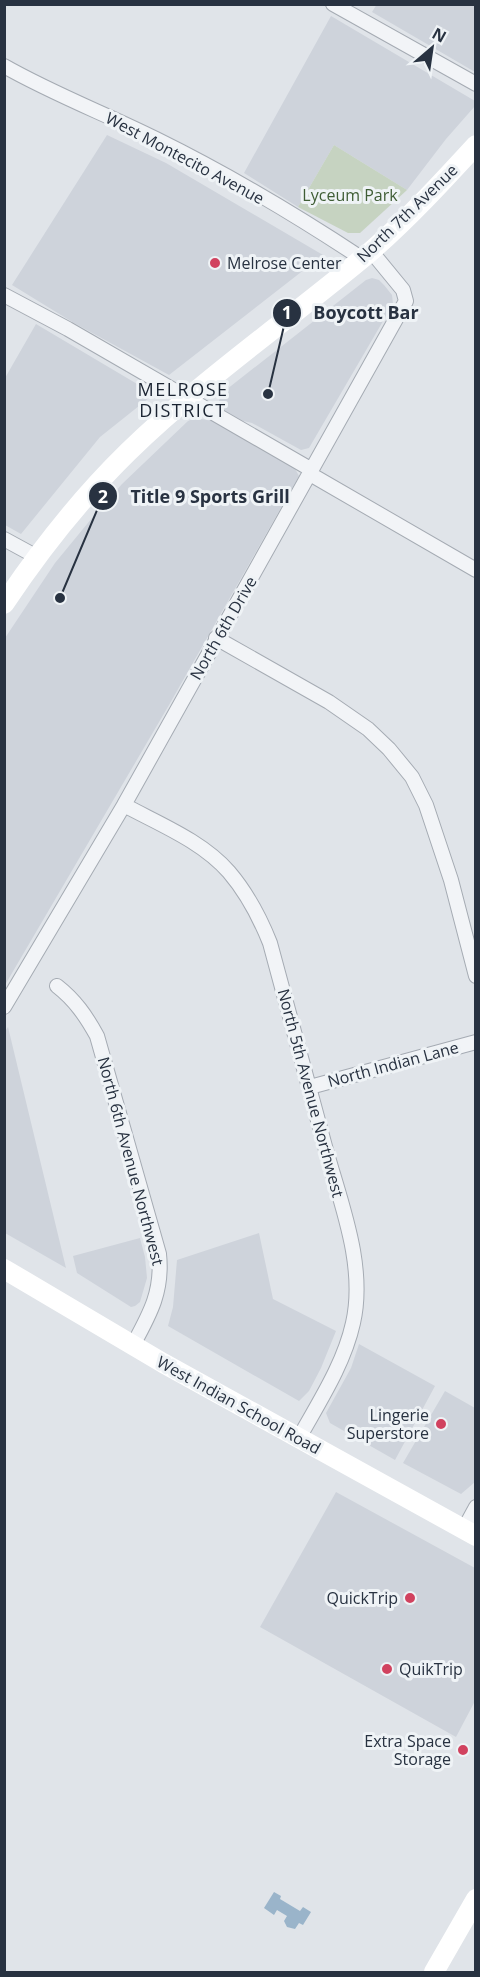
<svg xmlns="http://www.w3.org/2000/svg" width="480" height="1977" font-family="'Open Sans',sans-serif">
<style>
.built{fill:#ced3db}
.green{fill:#c6d3c1}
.water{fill:#9ab4ca}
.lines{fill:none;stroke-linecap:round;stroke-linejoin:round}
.street-casing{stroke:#a5abb3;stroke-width:16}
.street{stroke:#f2f4f7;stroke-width:14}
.secondary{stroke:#fff;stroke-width:20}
.poi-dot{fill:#d1425f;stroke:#eff3f6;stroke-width:2}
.labels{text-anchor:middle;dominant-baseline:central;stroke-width:6;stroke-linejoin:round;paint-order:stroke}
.street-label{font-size:16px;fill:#283241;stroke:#eff3f6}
.park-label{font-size:16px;fill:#3f5d35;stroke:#eff3f6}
.poi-label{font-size:16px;fill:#283241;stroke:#eff3f6;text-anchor:end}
.neighbourhood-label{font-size:18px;letter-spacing:1.5px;fill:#1a2331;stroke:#eff3f6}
.leader{fill:none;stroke:#283241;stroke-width:2}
.callout-dot{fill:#283241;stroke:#eff3f6;stroke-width:2}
.mark-label{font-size:18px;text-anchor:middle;font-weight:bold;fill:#fff}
.callout-label{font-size:18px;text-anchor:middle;font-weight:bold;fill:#283241;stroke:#eff3f6;stroke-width:6;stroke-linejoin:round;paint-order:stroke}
</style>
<rect width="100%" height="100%" fill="#e0e4e9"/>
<!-- built -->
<path class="built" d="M 377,4 L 475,5 L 475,72 L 372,12 Z
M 331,16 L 475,101 L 475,106 L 446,139 L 407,190 L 334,145 L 298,207 L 244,173 Z
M 107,135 L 166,163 L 323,255 L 169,375 L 74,323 L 12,285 Z
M 372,278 L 379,280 L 384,285 L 392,295 L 393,304 L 309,448 L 301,450 L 252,423 L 239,420 L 225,413 L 220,408 L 219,401 L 222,393 L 366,280 Z
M 36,324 L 154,394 L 100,437 L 21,534 L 5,525 L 5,378 Z
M 195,418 L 213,421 L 293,465 L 299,476 L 169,705 L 5,985 L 5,638 L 55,563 L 92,518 L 122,484 L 188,421 Z
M 8,1027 L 66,1268 L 5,1233 L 4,1033 Z
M 259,1233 L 273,1299 L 336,1331 L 321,1368 L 309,1391 L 299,1401 L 168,1326 L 173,1307 L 177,1260 Z
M 140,1238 L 145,1257 L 147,1278 L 140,1302 L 135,1306 L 131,1307 L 77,1273 L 73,1256 Z
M 359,1344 L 435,1386 L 395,1460 L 330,1423 L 326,1413 L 351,1368 Z
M 445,1391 L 475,1408 L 475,1482 L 461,1494 L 403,1463 Z
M 336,1492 L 475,1568 L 475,1701 L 456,1737 L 260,1627 Z"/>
<!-- green -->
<path class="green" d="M 334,145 L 407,190 L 360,233 L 348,233 L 298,207 Z"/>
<!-- water -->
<path class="water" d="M 274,1892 L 281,1896 L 280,1899 L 300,1911 L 303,1907 L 311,1912 L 303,1925 L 299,1923 L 295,1929 L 287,1927 L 284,1921 L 287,1916 L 277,1910 L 274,1915 L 264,1908 Z"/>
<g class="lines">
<defs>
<path id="street" d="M 333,4 L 476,84
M 4,66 C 53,94 106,114 156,139 C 227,174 296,215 361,258
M 4,295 L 68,329 L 312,470
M 310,474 L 476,570
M 4,539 L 37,557
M 216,638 L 329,702 L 368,729 L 389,749 L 412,777 L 426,805 L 451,880 L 476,976
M 124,805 C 159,824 202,841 229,872 C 246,892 260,918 270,943 C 289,1012 308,1081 326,1150 C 341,1204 366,1266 353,1323 C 344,1364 319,1402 299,1438
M 57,986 C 75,1000 86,1016 97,1036 L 159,1254 C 163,1291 150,1314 133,1345
M 4,1007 L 124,805 L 406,301 L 403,290 L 371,251
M 310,1087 L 476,1042
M 464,1529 L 476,1507"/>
</defs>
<!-- street casing -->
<use href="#street" class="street-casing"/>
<!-- street -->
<use href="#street" class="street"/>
<!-- secondary -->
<path class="secondary" d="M 4,604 C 40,550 82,497 128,452 C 203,379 290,319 370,252 C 408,219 442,182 476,145
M 4,1269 L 163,1363 L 476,1536
M 434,1972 L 476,1899"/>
</g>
<!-- markers -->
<g class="poi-dot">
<circle cx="215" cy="263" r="6"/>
<circle cx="441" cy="1424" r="6"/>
<circle cx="410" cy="1598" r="6"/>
<circle cx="387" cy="1669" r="6"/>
<circle cx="463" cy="1750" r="6"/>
</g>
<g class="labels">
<!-- street labels -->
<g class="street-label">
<text transform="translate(185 158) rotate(28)">West Montecito Avenue</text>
<text transform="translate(407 213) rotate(-44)">North 7th Avenue</text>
<text transform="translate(223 628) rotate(-60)">North 6th Drive</text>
<text transform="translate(393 1064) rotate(-15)">North Indian Lane</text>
<text transform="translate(311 1093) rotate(75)">North 5th Avenue Northwest</text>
<text transform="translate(131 1161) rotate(75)">North 6th Avenue Northwest</text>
<text transform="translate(239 1405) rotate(29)">West Indian School Road</text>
</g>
<!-- park labels -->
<g class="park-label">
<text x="350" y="195">Lyceum Park</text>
</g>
<!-- poi labels -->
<g class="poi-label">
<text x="227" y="263" text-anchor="start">Melrose Center</text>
<text x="429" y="1415">Lingerie<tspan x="429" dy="18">Superstore</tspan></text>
<text x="398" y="1598">QuickTrip</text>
<text x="399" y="1669" text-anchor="start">QuikTrip</text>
<text x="451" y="1741">Extra Space<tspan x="451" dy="18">Storage</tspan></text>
</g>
<!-- neighbourhood labels -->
<g class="neighbourhood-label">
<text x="183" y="389">MELROSE<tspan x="183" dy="21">DISTRICT</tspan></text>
</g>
</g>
<!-- callouts -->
<path class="leader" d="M268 394L287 313M60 598L103 496"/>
<g class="callout-dot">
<circle cx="268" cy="394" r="6"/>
<circle cx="60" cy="598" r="6"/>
<circle cx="287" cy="313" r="15"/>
<circle cx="103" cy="496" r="15"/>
</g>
<g class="mark-label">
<text x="287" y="319">1</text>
<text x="103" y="503">2</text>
</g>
<g class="callout-label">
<text x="366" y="319">Boycott Bar</text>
<text x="210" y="503">Title 9 Sports Grill</text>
</g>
<!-- border -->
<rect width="480" height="1977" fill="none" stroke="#283241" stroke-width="12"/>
<!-- north arrow -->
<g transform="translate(432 48) rotate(29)" stroke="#eff3f6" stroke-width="4.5" paint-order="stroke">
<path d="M0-4.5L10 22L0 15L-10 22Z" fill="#283241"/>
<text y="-9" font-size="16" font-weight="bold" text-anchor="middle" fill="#283241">N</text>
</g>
</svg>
